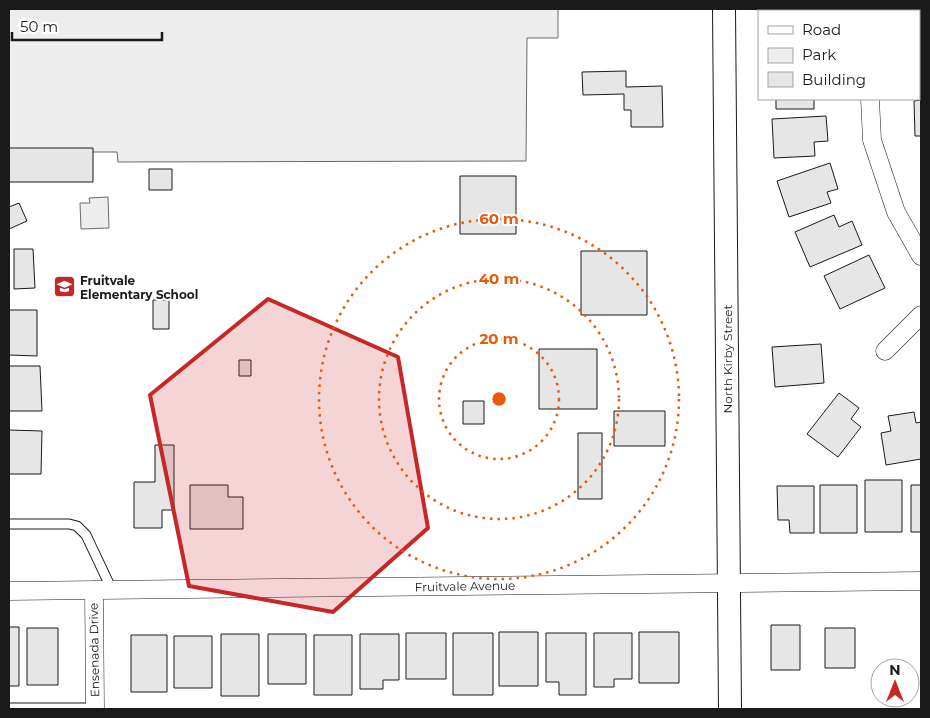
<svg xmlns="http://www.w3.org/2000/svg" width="930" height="718" font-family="Montserrat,sans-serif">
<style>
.green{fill:#ededed;stroke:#6a6a6a}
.building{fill:#e6e6e6;stroke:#1a1a1a}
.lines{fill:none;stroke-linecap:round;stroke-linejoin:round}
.service-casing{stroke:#1a1a1a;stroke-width:11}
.minor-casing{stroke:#1a1a1a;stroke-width:19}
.tertiary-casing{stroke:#1a1a1a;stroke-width:24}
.service{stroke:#fff;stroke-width:9}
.minor{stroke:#fff;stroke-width:18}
.tertiary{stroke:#fff;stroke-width:22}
.marked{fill:#c62828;fill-opacity:0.2;stroke:#c62828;stroke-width:4;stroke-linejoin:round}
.ring{fill:none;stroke:#e8590c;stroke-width:2.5;stroke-dasharray:2.5 5}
.labels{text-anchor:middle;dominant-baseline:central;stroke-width:4;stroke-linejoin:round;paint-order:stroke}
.poi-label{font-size:12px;font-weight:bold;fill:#1a1a1a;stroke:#fff;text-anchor:start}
.street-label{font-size:12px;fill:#1a1a1a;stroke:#fff}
.centre{fill:#e8590c;stroke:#fff;stroke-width:2.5}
.ring-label{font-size:15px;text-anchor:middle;font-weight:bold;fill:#e8590c;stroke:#fff;stroke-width:4;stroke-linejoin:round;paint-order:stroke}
</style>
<rect width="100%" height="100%" fill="#fff"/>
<!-- green -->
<path class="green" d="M 9,9 L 558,9 L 558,38 L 527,38 L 526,161 L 118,162 L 117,152 L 9,152 Z
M 108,197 L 109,228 L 81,229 L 80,203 L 90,203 L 89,198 Z"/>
<!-- building -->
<path class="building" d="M 779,9 L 825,9 L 825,11 L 779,11 Z
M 919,66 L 921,66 L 921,90 L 919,90 Z
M 626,71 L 626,87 L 662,86 L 663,127 L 631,127 L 631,110 L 624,110 L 624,94 L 583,95 L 582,72 Z
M 776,99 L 814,99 L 814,109 L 776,109 Z
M 921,100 L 921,136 L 915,136 L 914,101 Z
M 826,116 L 828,141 L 814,142 L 815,156 L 774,158 L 772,119 Z
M 9,148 L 93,148 L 93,182 L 9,182 Z
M 830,163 L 838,189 L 827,192 L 831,203 L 789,217 L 777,181 Z
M 149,169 L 172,169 L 172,190 L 149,190 Z
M 460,176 L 516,176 L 516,234 L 460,234 Z
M 19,203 L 27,221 L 9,229 L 9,207 Z
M 834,215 L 839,227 L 852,221 L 862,245 L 810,267 L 795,232 Z
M 14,249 L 33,249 L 35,288 L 14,289 Z
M 581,251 L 647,251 L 647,315 L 581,315 Z
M 869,255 L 885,288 L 840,309 L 824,276 Z
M 153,300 L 169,300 L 169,329 L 153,329 Z
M 9,310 L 37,310 L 37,356 L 9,355 Z
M 821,344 L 824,383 L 775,387 L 772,347 Z
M 539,349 L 597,349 L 597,409 L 539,409 Z
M 239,360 L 251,360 L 251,376 L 239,376 Z
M 9,366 L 40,366 L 42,411 L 9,411 Z
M 839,393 L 859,408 L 851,419 L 861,427 L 838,457 L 807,434 Z
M 463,401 L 484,401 L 484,424 L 463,424 Z
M 614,411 L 665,411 L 665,446 L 614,446 Z
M 914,412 L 916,423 L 921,422 L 921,459 L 886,465 L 881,433 L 891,431 L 888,416 Z
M 9,430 L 42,431 L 41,474 L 9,474 Z
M 578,433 L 602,433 L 602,499 L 578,499 Z
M 155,445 L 174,445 L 174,510 L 162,510 L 162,528 L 134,528 L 134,482 L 155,482 Z
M 865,480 L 902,480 L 902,532 L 865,532 Z
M 190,485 L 228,485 L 228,497 L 243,497 L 243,529 L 190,529 Z
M 820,485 L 857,485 L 857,533 L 820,533 Z
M 911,485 L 921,485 L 921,532 L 911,532 Z
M 777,486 L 814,486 L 814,533 L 790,533 L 789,520 L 778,520 Z
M 771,625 L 800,625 L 800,670 L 771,670 Z
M 9,627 L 19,627 L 19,686 L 9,686 Z
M 27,628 L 58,628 L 58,685 L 27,685 Z
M 825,628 L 855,628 L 855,668 L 825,668 Z
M 499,632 L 538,632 L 538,686 L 499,686 Z
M 639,632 L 679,632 L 679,683 L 639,683 Z
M 406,633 L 446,633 L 446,679 L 406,679 Z
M 453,633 L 493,633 L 493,695 L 453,695 Z
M 546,633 L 586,633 L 586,695 L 559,695 L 559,682 L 546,682 Z
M 594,633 L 632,633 L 632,679 L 614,679 L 614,687 L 594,687 Z
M 221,634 L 259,634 L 259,696 L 221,696 Z
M 268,634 L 306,634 L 306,684 L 268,684 Z
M 360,634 L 399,634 L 399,680 L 383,680 L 383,689 L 360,689 Z
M 131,635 L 167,635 L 167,692 L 131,692 Z
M 314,635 L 352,635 L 352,695 L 314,695 Z
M 174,636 L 212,636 L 212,688 L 174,688 Z"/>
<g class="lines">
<defs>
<path id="service" d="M 919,37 L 921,37
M 9,524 L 69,524 L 77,526 L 86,535 L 112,590
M 9,708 L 95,708"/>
<path id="minor" d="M 868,9 L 868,11
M 870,99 L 872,140 L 896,212 L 921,256
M 885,351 L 921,315
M 94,590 L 95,709
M 9,591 L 921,581"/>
<path id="tertiary" d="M 724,9 L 730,709"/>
</defs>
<!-- service casing -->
<use href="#service" class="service-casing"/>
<!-- minor casing -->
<use href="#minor" class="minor-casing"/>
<!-- tertiary casing -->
<use href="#tertiary" class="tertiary-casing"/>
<!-- service -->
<use href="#service" class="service"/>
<!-- minor -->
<use href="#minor" class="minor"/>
<!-- tertiary -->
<use href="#tertiary" class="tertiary"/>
</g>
<!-- marked area -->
<path class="marked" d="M 268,299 L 398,357 L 428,528 L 333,612 L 189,586 L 150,395 Z"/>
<!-- distance rings -->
<g class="ring">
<circle cx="499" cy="399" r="60"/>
<circle cx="499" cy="399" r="120"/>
<circle cx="499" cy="399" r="180"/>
</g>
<!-- icons -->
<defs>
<symbol id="school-square" viewBox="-11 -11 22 22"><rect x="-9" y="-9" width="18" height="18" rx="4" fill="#c62828" stroke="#fff"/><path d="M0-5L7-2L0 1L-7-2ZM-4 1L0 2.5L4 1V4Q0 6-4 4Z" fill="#fff"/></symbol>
</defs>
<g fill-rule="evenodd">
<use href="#school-square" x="52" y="274" width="25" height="25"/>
</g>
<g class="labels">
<!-- poi labels -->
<g class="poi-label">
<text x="80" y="280">Fruitvale<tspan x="80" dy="14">Elementary School</tspan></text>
</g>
<!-- street labels -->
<g class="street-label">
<text transform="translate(727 359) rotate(-90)">North Kirby Street</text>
<text transform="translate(465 586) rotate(-1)">Fruitvale Avenue</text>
<text transform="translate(94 650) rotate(-91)">Ensenada Drive</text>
</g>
</g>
<circle cx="499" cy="399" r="8" class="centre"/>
<g class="ring-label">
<text x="499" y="224">60 m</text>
<text x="499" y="284">40 m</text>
<text x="499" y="344">20 m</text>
</g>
<!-- border -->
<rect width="930" height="718" fill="none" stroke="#1a1a1a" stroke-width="20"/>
<!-- legend -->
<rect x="758" y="10" width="162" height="90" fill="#ffffff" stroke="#a3a3a3"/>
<rect x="768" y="26" width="25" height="8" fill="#ffffff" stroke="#a3a3a3"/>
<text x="802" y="35" font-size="15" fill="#1a1a1a">Road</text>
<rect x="768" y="48" width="25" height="15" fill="#ededed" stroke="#a3a3a3"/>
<text x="802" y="60" font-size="15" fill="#1a1a1a">Park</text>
<rect x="768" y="72" width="25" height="15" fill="#e6e6e6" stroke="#a3a3a3"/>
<text x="802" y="85" font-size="15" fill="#1a1a1a">Building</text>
<!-- north arrow -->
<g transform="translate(895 683)"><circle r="24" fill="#ffffff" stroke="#a3a3a3"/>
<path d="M0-4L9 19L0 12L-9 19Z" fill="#c62828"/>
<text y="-8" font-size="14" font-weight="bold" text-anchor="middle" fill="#1a1a1a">N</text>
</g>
<!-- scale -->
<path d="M12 32v8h150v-8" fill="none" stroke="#1a1a1a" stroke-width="2.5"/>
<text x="20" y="32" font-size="15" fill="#1a1a1a" stroke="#ffffff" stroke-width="4" paint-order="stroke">50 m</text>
</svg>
